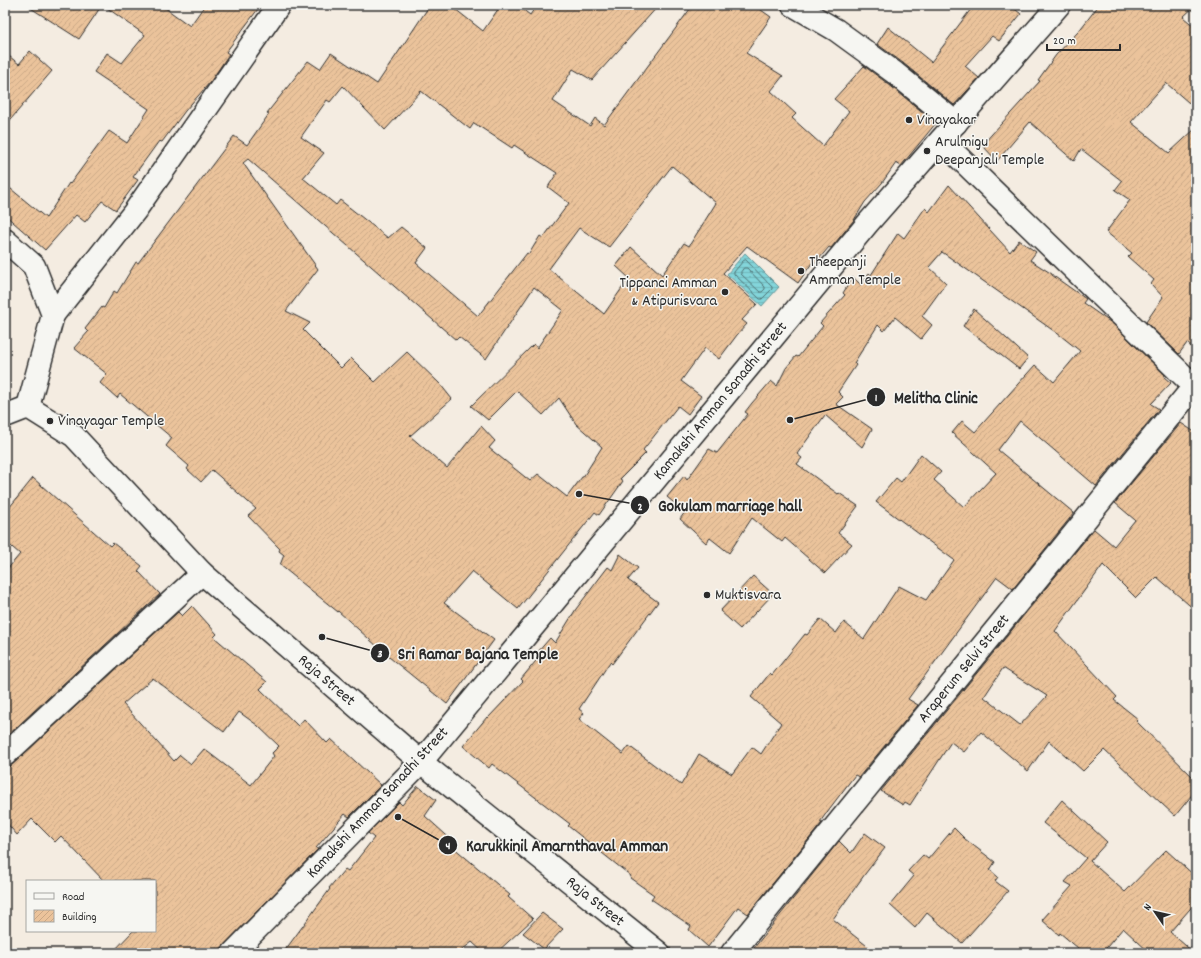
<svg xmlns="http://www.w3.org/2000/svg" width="1201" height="958" font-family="Dekko,sans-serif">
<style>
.water{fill:url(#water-rules);stroke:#609194}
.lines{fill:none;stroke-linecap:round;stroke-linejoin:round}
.shore{stroke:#4e6f71;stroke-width:1}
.building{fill:url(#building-hatch);stroke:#2b2b2b;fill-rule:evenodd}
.minor-casing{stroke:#2b2b2b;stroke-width:25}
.tertiary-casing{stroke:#2b2b2b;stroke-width:25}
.secondary-casing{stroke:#2b2b2b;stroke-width:25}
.minor{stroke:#f6f6f2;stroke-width:22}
.tertiary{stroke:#f6f6f2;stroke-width:22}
.secondary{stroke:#f6f6f2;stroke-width:22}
.poi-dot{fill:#2b2b2b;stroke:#f6f6f2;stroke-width:1.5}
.labels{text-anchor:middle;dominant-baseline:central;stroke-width:3;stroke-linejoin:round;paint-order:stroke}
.poi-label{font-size:16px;fill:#2b2b2b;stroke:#f6f6f2;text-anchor:start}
.street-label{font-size:16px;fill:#2b2b2b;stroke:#f6f6f2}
.leader{fill:none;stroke:#2b2b2b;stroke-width:1.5}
.callout-dot{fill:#2b2b2b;stroke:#f6f6f2;stroke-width:1.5}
.mark-label{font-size:12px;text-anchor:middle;font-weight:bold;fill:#fff}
.callout-label{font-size:17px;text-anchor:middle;font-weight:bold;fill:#2b2b2b;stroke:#f6f6f2;stroke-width:3;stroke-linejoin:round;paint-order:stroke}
</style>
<defs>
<pattern id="water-rules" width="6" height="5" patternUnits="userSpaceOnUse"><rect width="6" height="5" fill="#83d5da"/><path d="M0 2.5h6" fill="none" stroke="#71b7bb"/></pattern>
<pattern id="building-hatch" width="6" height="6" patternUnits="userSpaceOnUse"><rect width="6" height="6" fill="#ebc39b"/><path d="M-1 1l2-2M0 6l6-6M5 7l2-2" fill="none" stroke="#caa886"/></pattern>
</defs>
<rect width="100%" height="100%" fill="#f4ece1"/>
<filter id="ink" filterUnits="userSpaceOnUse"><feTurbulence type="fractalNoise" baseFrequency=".025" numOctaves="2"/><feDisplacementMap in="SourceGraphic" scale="8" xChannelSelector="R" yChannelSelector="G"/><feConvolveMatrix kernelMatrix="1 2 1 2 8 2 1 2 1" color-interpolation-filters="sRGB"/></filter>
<g filter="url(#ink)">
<!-- water -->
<path class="water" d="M 745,253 L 779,287 L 762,306 L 727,274 Z"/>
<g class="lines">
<!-- shore -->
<path class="shore" d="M 746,260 L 772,287 L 772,289 L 762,299 L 760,299 L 734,274 L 734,272 L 743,261 Z
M 744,268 L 747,268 L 765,287 L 765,289 L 762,292 L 760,292 L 741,274 L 741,272 Z"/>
</g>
<!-- building -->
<path class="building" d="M 26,5 L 102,5 L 79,39 Z
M 103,5 L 161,5 L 190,26 L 205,5 L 261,5 L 226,52 L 229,54 L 211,81 L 185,111 L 162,142 L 159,141 L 133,177 L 138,180 L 116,210 L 102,201 L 85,222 L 76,215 L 45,250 L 5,215 L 5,184 L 46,218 L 69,183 L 70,184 L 109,131 L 127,143 L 149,109 L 94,72 L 107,53 L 122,63 L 145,35 Z
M 430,5 L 450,5 L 483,31 L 501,5 L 517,5 L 530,15 L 537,5 L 659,5 L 592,80 L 573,69 L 553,101 L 590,126 L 595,118 L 604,125 L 693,5 L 754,5 L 771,17 L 746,53 L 783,76 L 771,91 L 796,114 L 792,118 L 823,146 L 849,111 L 834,99 L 864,66 L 887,83 L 936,123 L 901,166 L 896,163 L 882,183 L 865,202 L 854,220 L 831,248 L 829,247 L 814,265 L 812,263 L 798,283 L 747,246 L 723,273 L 757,304 L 742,320 L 747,324 L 737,335 L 719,359 L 705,348 L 681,381 L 701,396 L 688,414 L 678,406 L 643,450 L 646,453 L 620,479 L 623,481 L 599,515 L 595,512 L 518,609 L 472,571 L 444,603 L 494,640 L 447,704 L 389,657 L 338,611 L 338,612 L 280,565 L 284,555 L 279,551 L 280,549 L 248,516 L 256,509 L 212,470 L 201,482 L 187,469 L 189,466 L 166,446 L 172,438 L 120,394 L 117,398 L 100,383 L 107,374 L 74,348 L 88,332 L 85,329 L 102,307 L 104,308 L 114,291 L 117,293 L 136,262 L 138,263 L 234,136 L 247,145 L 269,114 L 267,113 L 308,61 L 320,69 L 331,53 L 377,84 ZM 343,86 L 385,130 L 421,91 L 470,129 L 474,123 L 512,148 L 514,145 L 557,173 L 548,187 L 569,203 L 543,238 L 540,236 L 529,254 L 527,253 L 478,316 L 416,263 L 427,248 L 401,227 L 388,238 L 340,200 L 336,205 L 303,178 L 324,153 L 301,137 L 327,100 L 330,102 ZM 248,159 L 456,340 L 459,337 L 486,359 L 534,287 L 563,310 L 537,348 L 534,344 L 471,406 L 488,420 L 517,391 L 543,415 L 559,398 L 576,424 L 602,447 L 583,477 L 582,477 L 567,497 L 538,474 L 530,481 L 489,448 L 495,441 L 481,426 L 447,468 L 410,436 L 452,399 L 440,384 L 407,352 L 375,382 L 351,358 L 341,368 L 303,330 L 310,323 L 286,311 L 318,269 L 243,163 ZM 672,166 L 716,203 L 689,246 L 684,243 L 662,275 L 631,247 L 616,266 L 629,278 L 604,314 L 549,269 L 579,228 L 609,247 Z
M 974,5 L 1010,5 L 1021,14 L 999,41 L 992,36 L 965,66 L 979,78 L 954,105 L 903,63 L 877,44 L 888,27 L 931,62 Z
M 1099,5 L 1196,5 L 1183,17 L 1196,28 L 1196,109 L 1166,83 L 1131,122 L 1169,153 L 1196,128 L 1196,351 L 1187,343 L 1179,354 L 1146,322 L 1163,297 L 1151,284 L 1154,280 L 1128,257 L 1132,253 L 1106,232 L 1130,200 L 1115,190 L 1122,181 L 1081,149 L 1074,161 L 1030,122 L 997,161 L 982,145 L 1040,81 L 1038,80 L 1056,55 L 1078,32 Z
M 30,51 L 52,71 L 5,126 L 5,53 L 19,64 Z
M 949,185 L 1010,252 L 1019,240 L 1036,252 L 1030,260 L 1052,274 L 1052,275 L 1086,299 L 1083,303 L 1113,324 L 1165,375 L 1164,377 L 1171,383 L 1151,404 L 1159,409 L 1096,486 L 1020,421 L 998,450 L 1074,513 L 1013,589 L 997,577 L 908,699 L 918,705 L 859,777 L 855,775 L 830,808 L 820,822 L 822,823 L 748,914 L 738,907 L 708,947 L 689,930 L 691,926 L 651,899 L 654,895 L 630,878 L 631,876 L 568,826 L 570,824 L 492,764 L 489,768 L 463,746 L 487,717 L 488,718 L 523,681 L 521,679 L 540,656 L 537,653 L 550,638 L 555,643 L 576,609 L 608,567 L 612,570 L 620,554 L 638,568 L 628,580 L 658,602 L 612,664 L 610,662 L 579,709 L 584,713 L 579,719 L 623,754 L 629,746 L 681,785 L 699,754 L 732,774 L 752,747 L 761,754 L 781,723 L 751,697 L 770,673 L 772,675 L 805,634 L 807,635 L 820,619 L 836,633 L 844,622 L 864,639 L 899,586 L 926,600 L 954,560 L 876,502 L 896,478 L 901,482 L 921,454 L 941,472 L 934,480 L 964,507 L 996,473 L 952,433 L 962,421 L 975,432 L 1035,365 L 1054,382 L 1080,351 L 1061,336 L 942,252 L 929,267 L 946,283 L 922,316 L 932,325 L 921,339 L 895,317 L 884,331 L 878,325 L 854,363 L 856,365 L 838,392 L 843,397 L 836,404 L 872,429 L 862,447 L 825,415 L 797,454 L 802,458 L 797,464 L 838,494 L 839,493 L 858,506 L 838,533 L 852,544 L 825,573 L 785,538 L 782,542 L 752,518 L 729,553 L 710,538 L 706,543 L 680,519 L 685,512 L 667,497 L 684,476 L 687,480 L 709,449 L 717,453 L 748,414 L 745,412 L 752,403 L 771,381 L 777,386 L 786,368 L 796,356 L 798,357 L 823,326 L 820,323 L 845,295 L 843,293 L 853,277 L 861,285 L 869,273 L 871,275 L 898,233 L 904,238 L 925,208 L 929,212 Z
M 974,309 L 1028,358 L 1019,369 L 963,326 Z
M 1181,423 L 1196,433 L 1196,611 L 1157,577 L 1136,598 L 1103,565 L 1055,631 L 1117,697 L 1114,700 L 1138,719 L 1136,721 L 1196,780 L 1196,790 L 1175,816 L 1104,750 L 1083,771 L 1049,741 L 1028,771 L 981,732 L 964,752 L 951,742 L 910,805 L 905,802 L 903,805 L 881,791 L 1094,529 L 1114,546 L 1135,520 L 1115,503 ZM 1003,668 L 1047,696 L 1020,725 L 984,697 Z
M 33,478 L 110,546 L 113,543 L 142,566 L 138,571 L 160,594 L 5,738 L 5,572 L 20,554 L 5,541 L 5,513 Z
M 753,576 L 773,594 L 740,629 L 720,611 Z
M 192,606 L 217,634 L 214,637 L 267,682 L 260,689 L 298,726 L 304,719 L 327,743 L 331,739 L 381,785 L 349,817 L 345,814 L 316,848 L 318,849 L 216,953 L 112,953 L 133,931 L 155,931 L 155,881 L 104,881 L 61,836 L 55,842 L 32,819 L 17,835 L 5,821 L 5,767 L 13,764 L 178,612 L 182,616 ZM 153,678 L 224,732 L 239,712 L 257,725 L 279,746 L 272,753 L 274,756 L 251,785 L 204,749 L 191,764 L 180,755 L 174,761 L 123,704 Z
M 418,786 L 436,800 L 425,816 L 456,844 L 453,847 L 510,895 L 508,897 L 533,919 L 496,953 L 484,953 L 472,942 L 458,953 L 283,953 L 330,889 L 329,888 L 345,869 L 348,871 L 374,838 L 368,833 L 399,802 L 402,805 Z
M 1062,800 L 1107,842 L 1090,861 L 1125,892 L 1166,850 L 1196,877 L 1196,902 L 1170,932 L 1194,953 L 1150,953 L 1123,928 L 1102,953 L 1084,953 L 1060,933 L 1059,935 L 1042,920 L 1072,886 L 1065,882 L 1086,858 L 1043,823 Z
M 954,828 L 965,839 L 995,862 L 990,870 L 998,877 L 995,881 L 1008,891 L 962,943 L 927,913 L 915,928 L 890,905 L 914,876 L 908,871 L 923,855 L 928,859 Z
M 865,833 L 885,848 L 865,874 L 833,919 L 876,953 L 750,953 L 839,841 L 851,853 Z
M 542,913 L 563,929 L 544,949 L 523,933 Z"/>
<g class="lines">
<defs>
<g id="minor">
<path d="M 793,5 L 836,30 L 895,73 L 956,123"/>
<path d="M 941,140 L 1194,386"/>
<path d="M 53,315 L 135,211 L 279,5"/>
<path d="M 5,755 L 202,573"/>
<path d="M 233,953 L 421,762"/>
<path id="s1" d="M 732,953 L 1196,384"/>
</g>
<path id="tertiary" d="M 5,240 L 34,266 L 53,315 L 28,407"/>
<g id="secondary">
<path id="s2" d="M 5,416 L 28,407 L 74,436 L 202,573 L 421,762 L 659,953"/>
<path id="s3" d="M 421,762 L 868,223 L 1059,5"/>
</g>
</defs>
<!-- minor casing -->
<use href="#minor" class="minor-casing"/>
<!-- tertiary casing -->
<use href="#tertiary" class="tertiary-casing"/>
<!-- secondary casing -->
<use href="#secondary" class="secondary-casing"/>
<!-- minor -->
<use href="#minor" class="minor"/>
<!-- tertiary -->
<use href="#tertiary" class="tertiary"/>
<!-- secondary -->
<use href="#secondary" class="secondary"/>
</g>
</g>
<!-- markers -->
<g class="poi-dot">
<circle cx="909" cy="120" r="4"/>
<circle cx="927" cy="151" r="4"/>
<circle cx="801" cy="271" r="4"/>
<circle cx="725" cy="292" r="4"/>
<circle cx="50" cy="421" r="4"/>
<circle cx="707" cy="595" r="4"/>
</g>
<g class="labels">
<!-- poi labels -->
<g class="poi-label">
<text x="917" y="120">Vinayakar</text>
<text x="935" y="142">Arulmigu<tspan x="935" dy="18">Deepanjali Temple</tspan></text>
<text x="809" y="262">Theepanji<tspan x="809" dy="18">Amman Temple</tspan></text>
<text x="717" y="283" text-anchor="end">Tippanci Amman<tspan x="717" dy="18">&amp; Atipurisvara</tspan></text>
<text x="58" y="421">Vinayagar Temple</text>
<text x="715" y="595">Muktisvara</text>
</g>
<!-- street labels -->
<g class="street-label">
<text stroke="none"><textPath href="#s3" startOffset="469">Kamakshi Amman Sanadhi Street</textPath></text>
<text stroke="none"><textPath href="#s1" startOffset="367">Araperum Selvi Street</textPath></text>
<text stroke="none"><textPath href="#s2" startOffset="431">Raja Street</textPath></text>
<text transform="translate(378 803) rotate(-47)">Kamakshi Amman Sanadhi Street</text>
<text stroke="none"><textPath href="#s2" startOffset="779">Raja Street</textPath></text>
</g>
</g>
<!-- callouts -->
<path class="leader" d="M790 420L876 397M579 494L640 505M322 637L380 653M398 817L448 845"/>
<g class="callout-dot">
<circle cx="790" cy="420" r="4"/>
<circle cx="579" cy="494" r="4"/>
<circle cx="322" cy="637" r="4"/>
<circle cx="398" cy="817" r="4"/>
<circle cx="876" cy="397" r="10"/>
<circle cx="640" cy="505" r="10"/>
<circle cx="380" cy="653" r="10"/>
<circle cx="448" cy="845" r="10"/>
</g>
<g class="mark-label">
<text x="876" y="401">1</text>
<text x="640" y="510">2</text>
<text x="380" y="657">3</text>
<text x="448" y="849">4</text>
</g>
<g class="callout-label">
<text x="936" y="403">Melitha Clinic</text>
<text x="730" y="511">Gokulam marriage hall</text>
<text x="478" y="659">Sri Ramar Bajana Temple</text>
<text x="567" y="851">Karukkinil Amarnthaval Amman</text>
</g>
<!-- margin -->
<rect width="1201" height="958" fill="none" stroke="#f6f6f2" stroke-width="20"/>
<rect x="10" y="10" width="1181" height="938" fill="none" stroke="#2b2b2b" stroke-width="1.5" filter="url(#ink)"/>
<!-- legend -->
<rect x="26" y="880" width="130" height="52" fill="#f6f6f2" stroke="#a5a5a2"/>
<rect x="34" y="893" width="20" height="6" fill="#f6f6f2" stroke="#a5a5a2"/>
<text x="62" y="900" font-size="12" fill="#2b2b2b">Road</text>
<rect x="34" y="910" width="20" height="12" fill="url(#building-hatch)" stroke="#a5a5a2"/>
<text x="62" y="920" font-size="12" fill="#2b2b2b">Building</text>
<!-- north arrow -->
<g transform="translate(1155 912) rotate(304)" stroke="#f6f6f2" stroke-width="3" paint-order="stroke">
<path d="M0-3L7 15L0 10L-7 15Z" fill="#2b2b2b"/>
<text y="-6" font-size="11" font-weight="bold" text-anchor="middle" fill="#2b2b2b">N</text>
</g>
<!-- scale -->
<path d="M1047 44v6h73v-6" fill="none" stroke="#2b2b2b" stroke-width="2"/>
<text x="1053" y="44" font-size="12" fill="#2b2b2b" stroke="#f6f6f2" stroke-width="3" paint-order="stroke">20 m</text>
</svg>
